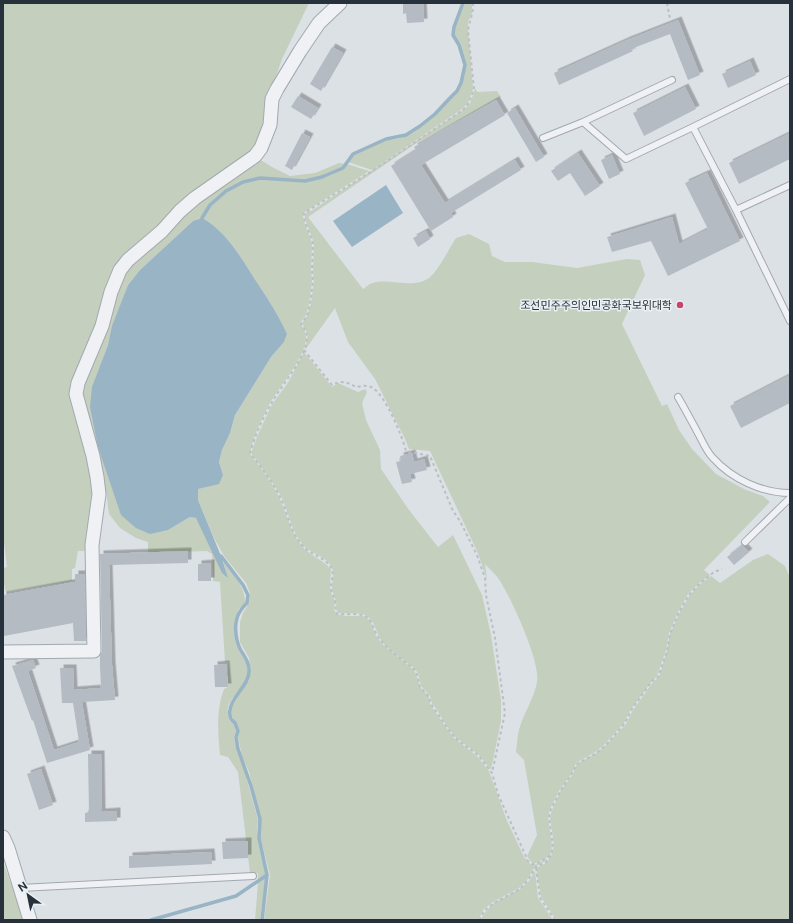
<svg xmlns="http://www.w3.org/2000/svg" width="793" height="923" font-family="'Public Sans','Noto Sans KR',sans-serif">
<style>
.green{fill:#c5cfbe}
.water{fill:#98b4c5}
.lines{fill:none;stroke-linecap:round;stroke-linejoin:round}
.stream{stroke:#98b4c5;stroke-width:3.5}
.building{fill:#b4bbc2;filter:url(#shadow)}
.lane-casing{stroke:#a2a9af;stroke-width:8}
.street-casing{stroke:#a2a9af;stroke-width:15}
.path{stroke:#bbbfc4;stroke-width:2;stroke-dasharray:3 3;stroke-linecap:butt}
.lane{stroke:#eff1f4;stroke-width:6}
.street{stroke:#eff1f4;stroke-width:13}
.poi-dot{fill:#c7456b;stroke:#ebf0f4;stroke-width:1.5}
.labels{text-anchor:middle;dominant-baseline:central;stroke-width:3;stroke-linejoin:round;paint-order:stroke}
.poi-label{font-size:11px;fill:#27313b;stroke:#ebf0f4;text-anchor:end}
</style>
<defs>
<filter id="shadow"><feDropShadow dx="3.5" dy="-3.5" stdDeviation="0" flood-color="#0004"/></filter>
</defs>
<rect width="100%" height="100%" fill="#dce1e6"/>
<!-- green -->
<path class="green" d="M 3,3 L 309,3 L 282,59 L 270,94 L 267,117 L 255,148 L 128,257 L 76,384 L 96,492 L 86,551 L 78,551 L 75,568 L 72,569 L 72,581 L 6,592 L 3,581 L 3,568 L 7,567 L 3,535 Z
M 464,3 L 472,3 L 472,13 L 468,22 L 468,31 L 473,89 L 468,103 L 462,109 L 372,170 L 348,162 L 353,154 L 373,145 L 386,140 L 398,139 L 413,133 L 436,114 L 457,91 L 462,83 L 466,65 L 460,45 L 454,34 L 455,27 Z
M 475,89 L 478,92 L 497,91 L 501,97 L 415,144 L 308,217 L 363,289 C 365,288 368,285 370,284 C 389,276 413,291 430,277 C 439,269 449,249 456,238 L 469,234 L 489,244 L 492,256 L 505,262 L 532,262 L 577,268 L 627,259 L 640,260 L 645,275 L 622,324 L 662,406 L 667,404 L 679,430 L 692,449 L 716,474 L 746,490 L 763,496 L 770,502 L 704,570 L 710,575 L 699,583 L 688,594 L 678,612 L 669,633 L 666,650 L 657,676 L 652,681 L 631,709 L 624,723 L 605,744 L 594,753 L 576,763 L 572,773 L 560,789 L 550,809 L 548,817 L 552,846 L 550,855 L 537,863 L 532,863 L 527,856 L 537,835 L 524,760 L 516,752 C 517,745 517,737 519,730 C 523,714 534,699 537,682 C 541,662 510,595 498,578 C 494,573 489,568 485,564 L 487,580 L 478,553 L 430,451 L 409,449 L 405,439 L 375,379 L 348,342 L 335,308 L 305,350 L 308,335 L 302,323 L 307,316 L 311,304 L 314,281 L 313,270 L 314,243 L 305,219 L 305,214 L 308,211 L 311,211 L 463,110 L 470,104 Z
M 259,159 L 272,167 L 290,176 L 315,173 L 339,163 L 345,164 L 342,167 L 323,177 L 305,180 L 259,177 L 242,181 L 225,191 L 209,204 L 201,218 L 193,221 L 140,270 L 128,285 L 113,326 L 108,345 L 101,364 L 168,530 L 190,517 L 196,518 L 227,577 L 223,561 C 232,574 246,586 245,603 C 243,605 241,607 239,609 C 232,620 233,638 238,649 C 242,656 248,663 248,672 C 247,685 232,695 228,707 C 227,711 229,716 229,720 L 234,724 L 236,731 L 234,737 L 237,749 L 245,773 L 258,820 L 257,829 L 258,838 L 266,874 L 258,881 L 258,873 L 250,873 L 238,772 L 228,757 L 220,755 C 218,734 216,710 224,689 L 228,687 L 228,662 L 225,662 L 220,582 L 213,581 L 212,554 L 207,551 L 148,553 L 148,542 L 136,538 L 120,528 L 109,514 L 105,483 L 82,405 L 83,380 L 115,299 L 127,267 L 186,211 Z
M 347,164 L 369,171 L 303,213 L 303,219 L 312,243 L 311,270 L 312,281 L 309,304 L 306,315 L 300,323 C 303,328 306,332 306,337 C 306,358 279,386 269,405 C 261,420 253,437 250,454 C 260,467 273,483 280,499 C 287,515 291,533 302,546 C 310,556 322,559 331,569 L 330,587 L 332,596 L 335,601 L 334,609 L 336,614 L 346,616 L 363,616 L 370,620 L 376,636 L 382,644 L 413,669 L 416,674 L 420,687 L 429,697 L 430,704 L 445,726 L 454,738 L 477,756 L 489,771 L 507,821 L 525,859 L 526,858 L 528,862 L 532,865 L 538,864 L 548,857 L 545,861 L 535,867 L 527,880 L 519,888 L 493,902 L 484,909 L 478,920 L 264,920 L 270,875 L 260,836 L 261,819 L 249,772 L 242,756 L 238,737 L 238,730 L 236,723 L 232,716 L 231,709 L 239,694 L 249,680 L 251,669 L 249,658 L 240,642 L 240,622 L 243,613 L 249,603 L 250,593 L 246,583 L 224,556 L 214,538 L 198,500 L 198,489 L 212,485 L 223,475 L 219,462 L 222,450 L 230,433 L 235,415 L 271,357 L 284,342 L 287,334 C 278,314 266,296 254,278 C 240,256 226,231 203,219 C 205,214 207,209 211,205 C 222,192 242,181 259,179 C 268,178 278,181 287,181 C 307,182 332,180 347,164 Z
M 304,352 L 332,387 L 338,383 L 358,392 L 365,389 L 367,392 L 362,403 L 366,420 L 380,450 L 381,469 L 409,510 L 438,547 L 453,535 L 482,595 L 491,635 L 501,700 L 501,721 L 491,770 L 478,754 L 455,737 L 446,725 L 437,710 L 432,703 L 430,696 L 421,686 L 418,673 L 414,668 C 404,660 392,653 383,643 C 376,634 376,621 365,615 C 359,612 345,614 338,613 C 335,608 337,606 336,601 C 335,596 332,592 332,587 C 332,581 335,574 332,568 C 328,557 312,554 304,546 C 291,532 289,512 281,496 C 272,481 261,467 251,453 L 257,437 L 271,406 L 289,381 Z
M 768,554 L 785,566 L 790,578 L 790,920 L 556,920 L 541,897 L 536,868 L 546,863 L 551,856 L 554,846 L 550,817 L 552,810 L 561,790 L 573,774 L 577,764 L 595,754 L 606,745 L 626,724 L 633,710 L 653,682 L 659,677 L 667,651 L 670,634 L 680,612 L 690,595 L 700,584 L 711,576 L 720,583 L 753,560 Z
M 3,862 L 24,920 L 3,920 Z
M 535,871 L 538,898 L 553,920 L 480,920 L 486,911 L 494,903 L 520,889 L 529,881 Z
M 266,876 L 260,920 L 255,920 L 258,883 Z"/>
<!-- water -->
<path class="water" d="M 386,185 L 403,213 L 352,247 L 333,221 Z
M 202,218 C 226,231 240,256 254,278 C 266,296 278,314 287,334 L 284,342 L 271,357 L 235,415 L 230,433 L 222,450 L 219,462 L 223,475 L 219,484 L 198,489 L 198,500 L 221,556 L 228,578 L 222,573 L 196,518 L 190,517 L 168,530 L 150,534 L 136,528 L 121,515 L 98,447 L 90,407 L 92,387 L 108,345 L 112,326 L 128,285 L 140,270 L 193,221 Z"/>
<g class="lines">
<!-- stream -->
<path class="stream" d="M 202,218 L 210,205 L 226,191 L 243,182 L 260,178 L 305,181 L 322,177 L 343,168 L 353,154 L 386,139 L 406,135 L 420,126 L 435,114 L 449,99 L 457,91 L 461,83 L 465,65 L 459,45 L 453,35 L 454,27 L 463,3
M 221,556 L 243,585 L 248,595 L 247,603 C 245,605 242,608 241,610 C 233,620 235,638 240,649 C 244,656 250,663 249,672 C 249,685 231,697 230,710 C 229,713 230,716 231,719 L 235,723 L 238,731 L 236,737 L 238,749 L 251,786 L 260,819 L 259,838 L 267,875 L 262,920
M 151,920 L 236,896 L 267,875"/>
</g>
<!-- building -->
<path class="building" d="M 406,3 L 423,3 L 424,22 L 407,23 L 406,13 L 403,14 L 403,4 Z
M 678,20 L 700,75 L 688,80 L 670,34 L 631,49 L 633,51 L 559,85 L 554,73 L 627,40 Z
M 332,47 L 343,53 L 321,91 L 310,84 Z
M 750,61 L 756,75 L 728,88 L 722,74 Z
M 685,87 L 696,109 L 644,136 L 633,113 Z
M 298,96 L 318,108 L 311,119 L 291,107 Z
M 496,100 L 505,115 L 421,165 L 445,203 L 515,160 L 521,170 L 451,213 L 453,217 L 431,231 L 391,166 L 416,150 L 414,147 Z
M 515,108 L 544,157 L 536,162 L 507,113 Z
M 302,133 L 310,137 L 292,170 L 285,166 Z
M 790,133 L 790,159 L 739,184 L 729,163 Z
M 578,153 L 600,186 L 585,196 L 570,173 L 558,181 L 551,171 Z
M 612,155 L 620,174 L 609,179 L 601,160 Z
M 707,173 L 740,241 L 668,276 L 651,241 L 612,252 L 607,237 L 672,217 L 679,244 L 708,229 L 685,183 Z
M 426,231 L 430,239 L 418,247 L 413,238 Z
M 790,375 L 790,403 L 741,428 L 730,406 Z
M 412,453 L 414,462 L 424,459 L 427,470 L 410,474 L 412,482 L 402,484 L 396,462 L 401,461 L 400,456 Z
M 742,545 L 749,552 L 734,565 L 727,557 Z
M 188,551 L 188,563 L 109,565 L 112,665 L 115,700 L 82,702 L 90,750 L 47,763 L 33,720 L 32,721 L 12,666 L 33,660 L 36,668 L 28,671 L 54,750 L 79,742 L 73,703 L 62,703 L 60,668 L 73,668 L 74,690 L 101,688 L 100,666 L 100,656 L 102,651 L 100,554 Z
M 211,563 L 211,581 L 198,581 L 198,564 Z
M 75,574 L 85,574 L 86,641 L 74,641 L 73,623 L 4,636 L 3,595 L 75,582 Z
M 226,664 L 228,687 L 215,687 L 214,665 Z
M 88,754 L 101,754 L 102,812 L 117,811 L 117,821 L 85,822 L 85,813 L 89,812 Z
M 41,769 L 53,805 L 39,810 L 27,774 Z
M 248,841 L 248,858 L 223,859 L 222,842 Z
M 211,852 L 212,864 L 129,868 L 129,856 Z"/>
<g class="lines">
<defs>
<path id="lane" d="M 583,122 L 626,159 L 693,127 L 790,79
M 693,127 L 736,210
M 543,138 L 583,122 L 672,80
M 790,185 L 736,210 L 790,321
M 678,397 C 685,409 692,422 699,435 C 703,443 707,452 713,458 C 732,479 762,493 790,493
M 745,542 L 790,498
M 20,888 L 253,876"/>
<path id="street" d="M 3,652 L 94,651 L 92,545 L 99,494 L 97,477 L 93,456 L 76,394 L 78,383 L 102,326 L 111,292 L 120,270 L 128,260 L 162,231 L 180,211 L 195,198 L 255,156 L 261,148 L 270,125 L 272,99 L 277,89 L 300,51 L 319,23 L 340,3
M 3,837 L 8,848 L 30,920"/>
</defs>
<!-- lane casing -->
<use href="#lane" class="lane-casing"/>
<!-- street casing -->
<use href="#street" class="street-casing"/>
<!-- path -->
<path class="path" d="M 473,3 C 474,13 469,21 468,31 L 474,89 L 469,103 L 463,110 L 372,171 L 304,213 L 304,219 L 313,243 L 312,270 L 313,281 L 310,304 L 307,316 L 301,324 C 304,328 307,332 307,337 C 306,358 284,382 274,399 C 264,415 255,435 250,453 C 261,467 272,481 280,497 C 288,512 290,533 303,546 C 311,555 327,558 332,569 C 334,575 331,582 331,587 C 331,593 335,597 335,602 C 336,607 335,609 337,614 C 345,615 354,613 362,615 C 373,618 373,630 378,637 C 387,650 402,659 414,669 L 417,674 L 420,687 L 429,697 L 431,704 L 446,726 L 455,738 L 478,755 L 492,773 L 498,794 L 528,861 L 532,864 L 537,864 L 551,855
M 667,3 L 670,19
M 304,350 L 332,385 C 341,380 348,382 356,387 C 361,386 366,385 371,387 C 385,393 402,436 406,451 L 430,456 L 453,511 L 460,521 L 477,555 L 485,578 L 486,595 L 495,638 L 505,713 L 492,773
M 536,868 L 540,898 L 555,920
M 479,920 L 485,910 L 494,903 L 520,889 L 528,880 L 536,867 L 546,862 L 551,855 L 553,847 L 549,817 L 551,809 L 561,790 L 572,773 L 577,764 L 595,754 L 606,745 L 625,723 L 632,709 L 652,681 L 658,677 L 667,651 L 670,634 L 679,612 L 689,595 L 699,584 L 714,572 L 722,569"/>
<!-- lane -->
<use href="#lane" class="lane"/>
<!-- street -->
<use href="#street" class="street"/>
</g>
<!-- markers -->
<circle class="poi-dot" cx="680" cy="305" r="4"/>
<g class="labels">
<!-- poi labels -->
<g class="poi-label">
<text x="672" y="305">조선민주주의인민공화국보위대학</text>
</g>
</g>
<!-- border -->
<rect width="793" height="923" fill="none" stroke="#27313b" stroke-width="8"/>
<!-- north arrow -->
<g transform="translate(28 895) rotate(327)" stroke="#ebf0f4" stroke-width="3" paint-order="stroke">
<path d="M0-3L7 15L0 10L-7 15Z" fill="#27313b"/>
<text y="-6" font-size="11" font-weight="bold" text-anchor="middle" fill="#27313b">N</text>
</g>
</svg>
